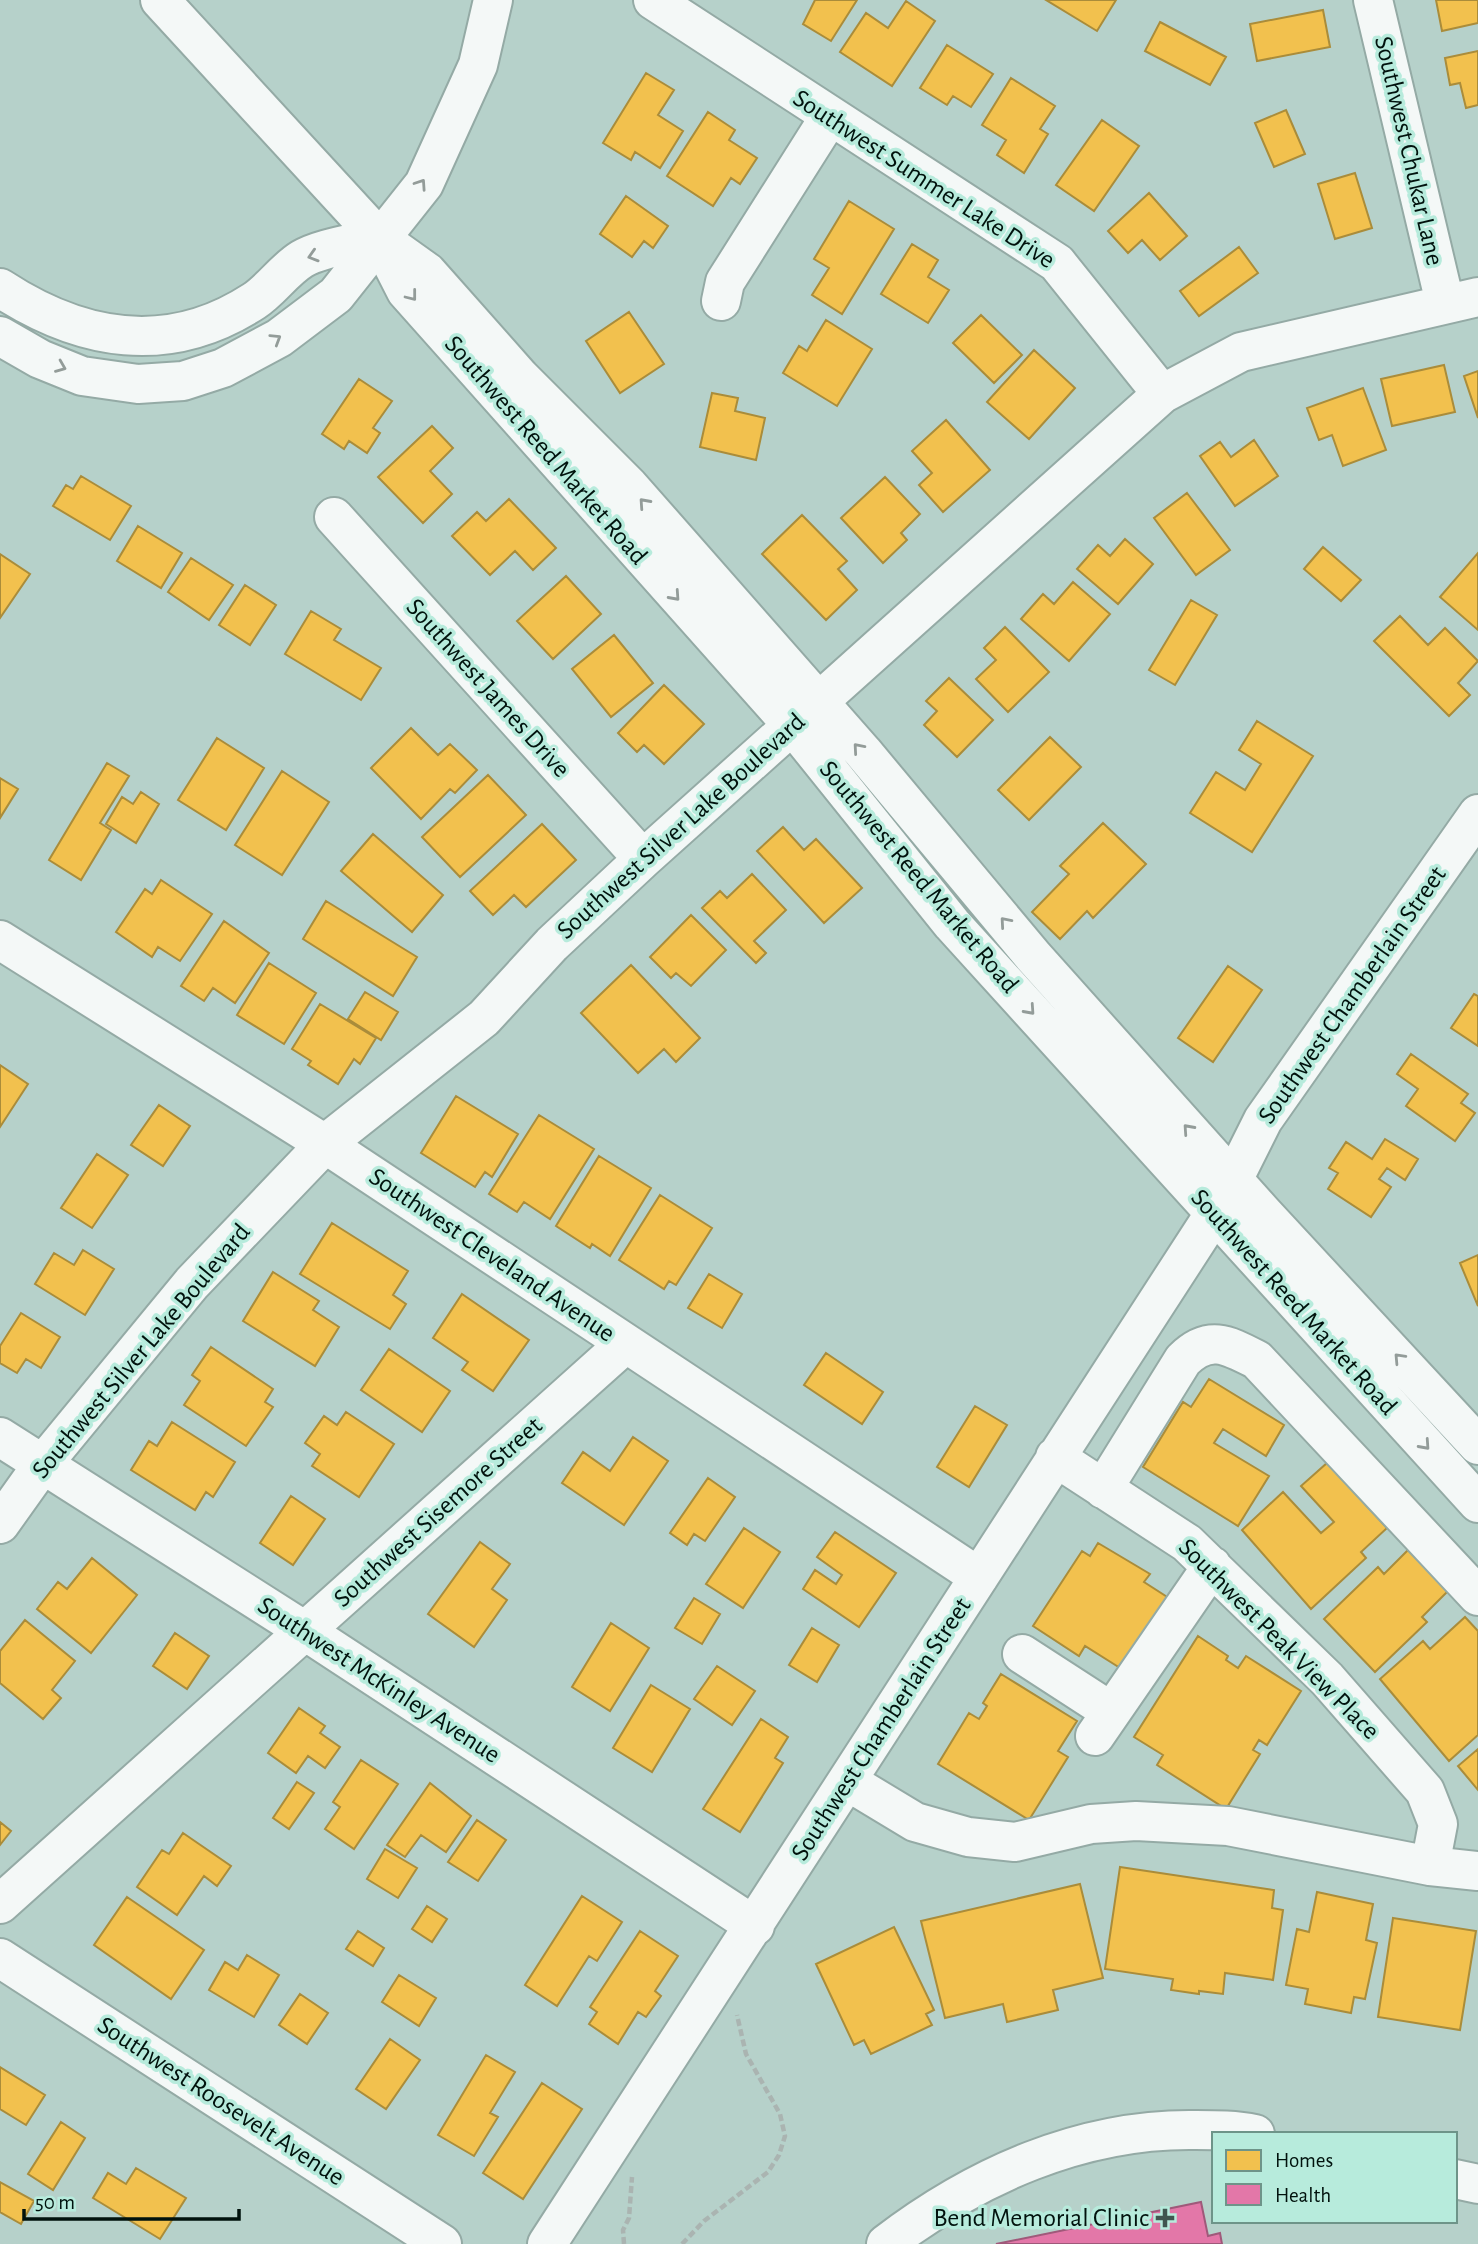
<svg xmlns="http://www.w3.org/2000/svg" width="1478" height="2244" font-family="'Alegreya Sans',sans-serif">
<style>
.homes{fill:#f2c14e;stroke:#aa8c3a;stroke-width:2}
.health{fill:#e377a8;stroke:#9f597a;stroke-width:2}
.lines{fill:none;stroke-linecap:round;stroke-linejoin:round}
.minor-casing{stroke:#94aaa5;stroke-width:42}
.major-casing{stroke:#94aaa5;stroke-width:42}
.highway-casing{stroke:#94aaa5;stroke-width:42}
.path{stroke:#aab4b1;stroke-width:4.5;stroke-dasharray:7 3.5;stroke-linecap:butt}
.minor{stroke:#f4f8f7;stroke-width:38}
.major{stroke:#f4f8f7;stroke-width:38}
.highway{stroke:#f4f8f7;stroke-width:38}
.oneway{stroke:#939c99}
.poi-dot{fill:#40554f;stroke:#b7ebdc;stroke-width:2.5}
.labels{text-anchor:middle;dominant-baseline:central;stroke-width:7;stroke-linejoin:round;paint-order:stroke}
.street-label{font-size:26px;fill:#01120d;stroke:#b7ebdc}
.poi-label{font-size:26px;fill:#01120d;stroke:#b7ebdc;text-anchor:end}
</style>
<rect width="100%" height="100%" fill="#b6d1ca"/>
<!-- homes -->
<path class="homes" d="M 815,0 L 857,0 L 831,41 L 803,24 Z
M 1046,0 L 1116,0 L 1097,31 Z
M 1436,0 L 1478,0 L 1478,23 L 1442,31 Z
M 906,1 L 935,21 L 892,86 L 840,52 L 866,13 L 888,28 Z
M 1323,10 L 1330,47 L 1257,61 L 1250,24 Z
M 1160,22 L 1226,57 L 1210,85 L 1145,51 Z
M 947,45 L 993,74 L 971,107 L 953,96 L 947,105 L 920,88 Z
M 1478,51 L 1478,105 L 1466,108 L 1460,83 L 1450,85 L 1445,58 Z
M 646,73 L 674,90 L 658,115 L 683,131 L 660,168 L 635,152 L 631,160 L 603,143 Z
M 1011,78 L 1055,106 L 1040,129 L 1048,134 L 1024,173 L 997,155 L 1006,140 L 982,125 Z
M 1286,110 L 1305,154 L 1274,167 L 1255,123 Z
M 708,112 L 735,130 L 729,140 L 757,158 L 740,184 L 731,178 L 713,206 L 667,176 Z
M 1102,120 L 1139,146 L 1094,211 L 1056,185 Z
M 1355,173 L 1372,228 L 1335,239 L 1318,184 Z
M 1149,193 L 1187,236 L 1160,260 L 1142,240 L 1128,253 L 1108,231 Z
M 626,196 L 668,226 L 653,248 L 644,241 L 632,257 L 600,234 Z
M 849,201 L 894,229 L 842,314 L 812,295 L 829,268 L 814,259 Z
M 912,244 L 938,260 L 928,277 L 949,290 L 928,323 L 881,294 Z
M 1239,247 L 1258,273 L 1199,316 L 1180,291 Z
M 629,312 L 664,364 L 620,393 L 586,341 Z
M 981,315 L 1022,355 L 994,383 L 953,343 Z
M 826,320 L 872,349 L 837,406 L 783,373 L 799,346 L 807,351 Z
M 1034,350 L 1075,388 L 1029,439 L 987,402 Z
M 1444,365 L 1455,412 L 1392,426 L 1381,379 Z
M 1478,371 L 1478,418 L 1464,376 Z
M 359,379 L 392,401 L 373,428 L 380,433 L 367,453 L 349,441 L 344,449 L 322,434 Z
M 1363,388 L 1386,450 L 1343,466 L 1332,435 L 1319,440 L 1307,408 Z
M 712,393 L 738,398 L 735,411 L 765,418 L 756,460 L 700,447 Z
M 946,420 L 990,470 L 943,512 L 919,485 L 932,473 L 912,451 Z
M 432,426 L 453,448 L 430,471 L 452,494 L 423,523 L 378,477 Z
M 1254,440 L 1278,476 L 1235,506 L 1200,456 L 1220,442 L 1231,457 Z
M 81,476 L 131,506 L 110,540 L 53,506 L 66,485 L 73,489 Z
M 885,477 L 920,514 L 901,533 L 907,540 L 883,563 L 841,518 Z
M 1187,493 L 1230,550 L 1196,575 L 1154,518 Z
M 509,499 L 556,548 L 533,570 L 515,551 L 490,575 L 452,536 L 477,512 L 486,521 Z
M 802,515 L 847,561 L 838,569 L 857,590 L 826,620 L 762,554 Z
M 138,526 L 182,553 L 161,588 L 117,561 Z
M 1125,539 L 1153,564 L 1118,604 L 1077,569 L 1098,545 L 1110,556 Z
M 1323,547 L 1361,580 L 1341,601 L 1304,569 Z
M 1478,553 L 1478,630 L 1440,597 Z
M 0,554 L 30,574 L 0,618 Z
M 191,558 L 233,585 L 209,620 L 168,592 Z
M 566,576 L 601,614 L 553,659 L 517,621 Z
M 1073,582 L 1110,614 L 1069,661 L 1021,619 L 1043,594 L 1054,604 Z
M 245,585 L 276,605 L 250,645 L 219,625 Z
M 1191,600 L 1217,615 L 1175,685 L 1149,670 Z
M 311,611 L 341,629 L 334,640 L 381,668 L 361,700 L 285,654 Z
M 1400,616 L 1428,645 L 1445,628 L 1478,661 L 1458,683 L 1470,695 L 1449,716 L 1374,641 Z
M 1005,627 L 1049,672 L 1008,712 L 976,679 L 996,660 L 984,648 Z
M 614,635 L 653,683 L 611,717 L 572,669 Z
M 949,678 L 993,720 L 957,757 L 924,725 L 937,711 L 926,701 Z
M 664,685 L 704,724 L 664,764 L 644,745 L 637,752 L 618,733 Z
M 1257,721 L 1313,756 L 1252,852 L 1190,813 L 1216,772 L 1245,790 L 1261,764 L 1239,750 Z
M 411,728 L 438,755 L 450,744 L 477,770 L 455,793 L 450,789 L 421,819 L 371,768 Z
M 1050,737 L 1081,767 L 1029,820 L 998,790 Z
M 217,738 L 264,768 L 226,830 L 178,800 Z
M 107,763 L 129,776 L 100,823 L 111,830 L 81,880 L 49,860 Z
M 282,771 L 329,802 L 282,875 L 235,845 Z
M 488,775 L 526,815 L 460,877 L 422,837 Z
M 0,778 L 18,789 L 0,818 Z
M 141,792 L 159,804 L 136,843 L 106,824 L 122,797 L 133,804 Z
M 1103,823 L 1146,864 L 1093,918 L 1087,911 L 1060,939 L 1032,912 L 1069,874 L 1060,866 Z
M 542,824 L 576,860 L 526,907 L 514,895 L 493,915 L 470,891 Z
M 783,827 L 804,850 L 816,839 L 862,888 L 824,923 L 757,851 Z
M 373,834 L 443,895 L 412,932 L 341,871 Z
M 752,874 L 786,910 L 754,941 L 766,953 L 756,963 L 702,908 L 720,891 L 727,898 Z
M 161,880 L 212,914 L 180,961 L 158,947 L 152,957 L 116,932 L 145,889 L 152,894 Z
M 326,901 L 417,957 L 393,996 L 303,939 Z
M 691,915 L 726,950 L 691,986 L 676,973 L 671,978 L 650,957 Z
M 224,921 L 269,953 L 235,1003 L 213,988 L 204,1001 L 181,986 Z
M 269,963 L 316,993 L 284,1044 L 237,1015 Z
M 631,965 L 700,1038 L 676,1062 L 664,1049 L 638,1073 L 581,1013 Z
M 1228,966 L 1262,990 L 1213,1062 L 1178,1038 Z
M 365,992 L 398,1012 L 381,1040 L 348,1019 Z
M 1474,994 L 1478,996 L 1478,1046 L 1451,1028 Z
M 320,1004 L 376,1038 L 360,1064 L 354,1059 L 338,1084 L 308,1065 L 311,1061 L 292,1049 Z
M 1411,1054 L 1468,1094 L 1461,1103 L 1475,1113 L 1455,1141 L 1406,1106 L 1418,1089 L 1397,1074 Z
M 0,1065 L 28,1084 L 0,1127 Z
M 456,1096 L 518,1134 L 492,1177 L 485,1172 L 475,1187 L 421,1153 Z
M 159,1105 L 190,1126 L 163,1166 L 131,1145 Z
M 539,1115 L 594,1149 L 550,1219 L 524,1202 L 517,1212 L 489,1194 Z
M 1385,1139 L 1418,1159 L 1405,1180 L 1387,1168 L 1379,1179 L 1391,1187 L 1371,1217 L 1328,1189 L 1338,1173 L 1329,1168 L 1346,1142 L 1372,1159 Z
M 97,1154 L 128,1175 L 92,1228 L 61,1208 Z
M 599,1156 L 651,1188 L 610,1256 L 592,1244 L 590,1248 L 556,1226 Z
M 660,1195 L 712,1228 L 676,1285 L 669,1281 L 664,1289 L 619,1260 Z
M 332,1223 L 408,1271 L 393,1295 L 406,1304 L 390,1329 L 300,1274 Z
M 83,1250 L 114,1269 L 85,1315 L 35,1284 L 54,1253 L 74,1265 Z
M 1478,1255 L 1478,1306 L 1460,1263 Z
M 273,1272 L 319,1301 L 313,1310 L 339,1327 L 315,1366 L 243,1321 Z
M 709,1274 L 742,1294 L 722,1328 L 688,1308 Z
M 462,1294 L 529,1340 L 493,1391 L 462,1370 L 468,1362 L 433,1338 Z
M 21,1313 L 60,1337 L 41,1368 L 26,1359 L 17,1373 L 0,1363 L 0,1346 Z
M 211,1347 L 273,1389 L 265,1402 L 273,1407 L 246,1446 L 184,1405 L 200,1381 L 192,1375 Z
M 389,1349 L 450,1391 L 422,1432 L 361,1390 Z
M 826,1353 L 883,1392 L 862,1424 L 804,1385 Z
M 1209,1379 L 1284,1425 L 1266,1456 L 1223,1429 L 1214,1443 L 1269,1476 L 1238,1526 L 1143,1467 L 1183,1402 L 1191,1407 Z
M 975,1406 L 1007,1425 L 969,1487 L 937,1467 Z
M 346,1412 L 394,1444 L 359,1497 L 312,1466 L 320,1454 L 305,1443 L 324,1416 L 337,1425 Z
M 172,1422 L 235,1462 L 213,1497 L 206,1492 L 195,1510 L 131,1470 L 149,1441 L 157,1446 Z
M 633,1437 L 668,1461 L 624,1525 L 562,1483 L 583,1452 L 610,1471 Z
M 1327,1463 L 1387,1528 L 1361,1552 L 1366,1558 L 1311,1609 L 1242,1530 L 1283,1492 L 1321,1533 L 1334,1522 L 1301,1486 Z
M 708,1478 L 735,1497 L 705,1541 L 694,1534 L 687,1545 L 670,1533 Z
M 291,1496 L 325,1519 L 293,1565 L 260,1543 Z
M 744,1528 L 780,1552 L 743,1608 L 706,1584 Z
M 835,1532 L 896,1573 L 859,1627 L 803,1589 L 815,1570 L 836,1584 L 842,1575 L 817,1557 Z
M 480,1542 L 510,1564 L 492,1589 L 507,1600 L 474,1647 L 428,1614 Z
M 1098,1543 L 1150,1574 L 1144,1582 L 1175,1602 L 1128,1673 L 1085,1646 L 1079,1656 L 1033,1626 L 1082,1551 L 1090,1556 Z
M 1408,1550 L 1448,1591 L 1422,1617 L 1427,1622 L 1375,1672 L 1324,1619 L 1378,1567 L 1384,1574 Z
M 92,1558 L 137,1595 L 91,1653 L 37,1609 L 58,1582 L 67,1589 Z
M 694,1598 L 720,1614 L 702,1644 L 675,1628 Z
M 1465,1617 L 1478,1631 L 1478,1735 L 1449,1761 L 1380,1679 L 1423,1641 L 1430,1649 Z
M 25,1620 L 75,1661 L 52,1690 L 61,1698 L 43,1719 L 0,1683 L 0,1651 Z
M 611,1623 L 649,1648 L 610,1711 L 572,1687 Z
M 812,1628 L 839,1645 L 817,1682 L 789,1665 Z
M 175,1633 L 209,1656 L 187,1689 L 153,1666 Z
M 1198,1636 L 1228,1656 L 1226,1660 L 1238,1668 L 1246,1656 L 1301,1691 L 1267,1745 L 1259,1740 L 1253,1750 L 1260,1754 L 1226,1809 L 1157,1765 L 1163,1755 L 1134,1737 Z
M 717,1666 L 755,1691 L 732,1725 L 694,1699 Z
M 1001,1674 L 1077,1721 L 1058,1751 L 1068,1757 L 1029,1820 L 938,1764 L 969,1713 L 979,1719 L 987,1706 L 983,1703 Z
M 651,1685 L 690,1709 L 652,1772 L 613,1748 Z
M 299,1708 L 325,1726 L 320,1733 L 340,1747 L 325,1768 L 308,1756 L 296,1773 L 268,1753 Z
M 761,1719 L 788,1737 L 775,1758 L 783,1763 L 740,1832 L 703,1809 Z
M 1478,1749 L 1478,1790 L 1458,1766 Z
M 361,1760 L 398,1784 L 354,1849 L 325,1829 L 340,1807 L 333,1802 Z
M 297,1782 L 314,1793 L 289,1829 L 273,1818 Z
M 430,1783 L 471,1816 L 446,1852 L 421,1835 L 405,1857 L 387,1845 Z
M 477,1820 L 506,1840 L 478,1881 L 448,1862 Z
M 0,1822 L 11,1831 L 0,1845 Z
M 183,1833 L 231,1866 L 217,1886 L 204,1876 L 177,1915 L 137,1887 L 162,1850 L 169,1854 Z
M 385,1849 L 417,1868 L 398,1898 L 367,1879 Z
M 1120,1867 L 1274,1890 L 1272,1908 L 1283,1910 L 1273,1980 L 1225,1973 L 1223,1994 L 1199,1991 L 1199,1994 L 1171,1990 L 1173,1979 L 1105,1969 Z
M 1080,1884 L 1103,1978 L 1053,1990 L 1058,2010 L 1007,2022 L 1003,2004 L 945,2018 L 921,1921 Z
M 1317,1892 L 1373,1904 L 1366,1940 L 1377,1943 L 1365,1999 L 1354,1997 L 1351,2013 L 1305,2004 L 1308,1989 L 1286,1985 L 1297,1929 L 1309,1932 Z
M 582,1896 L 622,1922 L 597,1961 L 589,1956 L 557,2006 L 525,1985 Z
M 127,1897 L 204,1950 L 171,1999 L 94,1945 Z
M 427,1906 L 447,1919 L 432,1942 L 412,1929 Z
M 1393,1918 L 1476,1931 L 1460,2030 L 1378,2017 Z
M 894,1927 L 934,2010 L 926,2014 L 932,2025 L 871,2054 L 864,2040 L 854,2045 L 816,1964 Z
M 358,1931 L 384,1948 L 373,1966 L 346,1949 Z
M 640,1931 L 678,1956 L 655,1991 L 661,1996 L 646,2017 L 638,2012 L 618,2044 L 589,2024 L 597,2012 L 590,2007 Z
M 247,1955 L 279,1975 L 254,2017 L 209,1990 L 225,1962 L 238,1970 Z
M 399,1975 L 436,1998 L 419,2026 L 382,2002 Z
M 300,1994 L 328,2013 L 307,2044 L 279,2025 Z
M 390,2039 L 420,2060 L 386,2109 L 356,2089 Z
M 486,2055 L 515,2072 L 490,2113 L 498,2117 L 474,2156 L 438,2135 Z
M 0,2067 L 45,2095 L 26,2125 L 0,2109 Z
M 542,2083 L 582,2109 L 523,2199 L 483,2173 Z
M 61,2122 L 85,2138 L 53,2190 L 28,2174 Z
M 136,2168 L 186,2198 L 160,2239 L 93,2198 L 108,2173 L 126,2184 Z
M 0,2182 L 34,2201 L 21,2224 L 0,2212 Z"/>
<!-- health -->
<path class="health" d="M 1201,2202 L 1208,2236 L 1220,2233 L 1222,2244 L 996,2244 Z"/>
<g class="lines">
<defs>
<path id="minor" d="M 653,0 L 1057,263 L 1162,394
M 1373,0 L 1445,303
M 721,301 L 725,282 L 830,116
M 334,517 L 643,859
M 0,940 L 325,1144 L 979,1577
M 1233,1180 L 1263,1120 L 1478,814
M 0,1437 L 305,1631 L 755,1926
M 1055,1457 L 1187,1543 L 1327,1679 L 1425,1791 L 1438,1824 L 1430,1866
M 1103,1489 L 1183,1360 C 1209,1334 1228,1345 1257,1360 L 1478,1596
M 0,1524 L 42,1465 L 192,1283 L 325,1144 L 484,1018 L 552,944 L 643,859 L 1162,394 L 1241,352 L 1478,297
M 1022,1654 L 1110,1711
M 1095,1736 L 1212,1566
M 847,1781 L 915,1822 L 968,1837 L 1015,1842 L 1091,1824 L 1136,1821 L 1228,1826 L 1430,1866 L 1478,1871
M 0,1904 L 625,1344
M 0,1958 L 442,2244
M 1455,2179 L 1478,2184
M 547,2244 L 1214,1214
M 886,2244 C 975,2176 1082,2128 1196,2130 C 1216,2130 1236,2130 1255,2134"/>
<path id="major" d="M 160,0 L 378,237 L 427,272 L 520,377 L 629,486 L 863,752 L 1033,956 L 1263,1213 L 1478,1445
M 381,242 L 406,291 L 793,726 L 952,924 L 1478,1503"/>
<path id="highway" d="M 0,288 C 81,341 168,357 254,301 C 271,290 284,270 302,259 C 320,248 357,243 378,237
M 0,336 L 40,359 L 82,376 L 138,384 L 183,381 L 223,368 L 279,338 L 336,295 L 424,184 L 478,65 L 493,0"/>
</defs>
<!-- minor casing -->
<use href="#minor" class="minor-casing"/>
<!-- major casing -->
<use href="#major" class="major-casing"/>
<!-- highway casing -->
<use href="#highway" class="highway-casing"/>
<!-- path -->
<path class="path" d="M 624,2244 L 623,2230 L 629,2218 L 632,2177
M 682,2244 L 704,2221 L 768,2172 L 779,2155 L 785,2136 L 780,2114 L 746,2054 L 737,2015"/>
<!-- minor -->
<use href="#minor" class="minor"/>
<!-- major -->
<use href="#major" class="major"/>
<!-- highway -->
<use href="#highway" class="highway"/>
</g>
<!-- one-way arrows -->
<defs><path id="oneway-chevron" d="M-2-3.5L2.5 0L-2 3.5" fill="none" stroke-width="1.6" stroke-linecap="round" stroke-linejoin="round" transform="scale(1.75)"/></defs>
<g class="oneway">
<use href="#oneway-chevron" transform="translate(421 184) rotate(-56)"/>
<use href="#oneway-chevron" transform="translate(313 256) rotate(163)"/>
<use href="#oneway-chevron" transform="translate(412 296) rotate(52)"/>
<use href="#oneway-chevron" transform="translate(276 339) rotate(-32)"/>
<use href="#oneway-chevron" transform="translate(61 367) rotate(22)"/>
<use href="#oneway-chevron" transform="translate(644 503) rotate(-132)"/>
<use href="#oneway-chevron" transform="translate(675 596) rotate(48)"/>
<use href="#oneway-chevron" transform="translate(858 748) rotate(-131)"/>
<use href="#oneway-chevron" transform="translate(1005 922) rotate(-131)"/>
<use href="#oneway-chevron" transform="translate(1030 1010) rotate(48)"/>
<use href="#oneway-chevron" transform="translate(1188 1129) rotate(-132)"/>
<use href="#oneway-chevron" transform="translate(1399 1358) rotate(-133)"/>
<use href="#oneway-chevron" transform="translate(1425 1445) rotate(48)"/>
</g>
<!-- markers -->
<path class="poi-dot" d="M1161.5 2207.5h7v7h7v7h-7v7h-7v-7h-7v-7h7z"/>
<g class="labels">
<!-- street labels -->
<g class="street-label">
<text transform="translate(1409 151) rotate(77)">Southwest Chukar Lane</text>
<text transform="translate(924 179) rotate(33)">Southwest Summer Lake Drive</text>
<text transform="translate(546 450) rotate(49)">Southwest Reed Market Road</text>
<text transform="translate(488 688) rotate(48)">Southwest James Drive</text>
<text transform="translate(681 826) rotate(-42)">Southwest Silver Lake Boulevard</text>
<text transform="translate(919 877) rotate(50)">Southwest Reed Market Road</text>
<text transform="translate(1352 995) rotate(-55)">Southwest Chamberlain Street</text>
<text transform="translate(492 1255) rotate(34)">Southwest Cleveland Avenue</text>
<text transform="translate(1294 1302) rotate(48)">Southwest Reed Market Road</text>
<text transform="translate(141 1351) rotate(-50)">Southwest Silver Lake Boulevard</text>
<text transform="translate(438 1512) rotate(-42)">Southwest Sisemore Street</text>
<text transform="translate(1279 1639) rotate(45)">Southwest Peak View Place</text>
<text transform="translate(379 1680) rotate(33)">Southwest McKinley Avenue</text>
<text transform="translate(881 1729) rotate(-57)">Southwest Chamberlain Street</text>
<text transform="translate(221 2101) rotate(33)">Southwest Roosevelt Avenue</text>
</g>
<!-- poi labels -->
<g class="poi-label">
<text x="1149" y="2218">Bend Memorial Clinic</text>
</g>
</g>
<!-- legend -->
<rect x="1212" y="2132" width="245" height="91" fill="#b7ebdc" stroke="#6e9489" stroke-width="2"/>
<rect x="1226" y="2150" width="35" height="21" fill="#f2c14e" stroke="#6e9489" stroke-width="2"/>
<text x="1275" y="2167" font-size="21" fill="#01120d">Homes</text>
<rect x="1226" y="2184" width="35" height="21" fill="#e377a8" stroke="#6e9489" stroke-width="2"/>
<text x="1275" y="2202" font-size="21" fill="#01120d">Health</text>
<!-- scale -->
<path d="M24 2209v10h215v-10" fill="none" stroke="#01120d" stroke-width="3.5"/>
<text x="35" y="2209" font-size="21" fill="#01120d" stroke="#b7ebdc" stroke-width="5" paint-order="stroke">50 m</text>
</svg>
